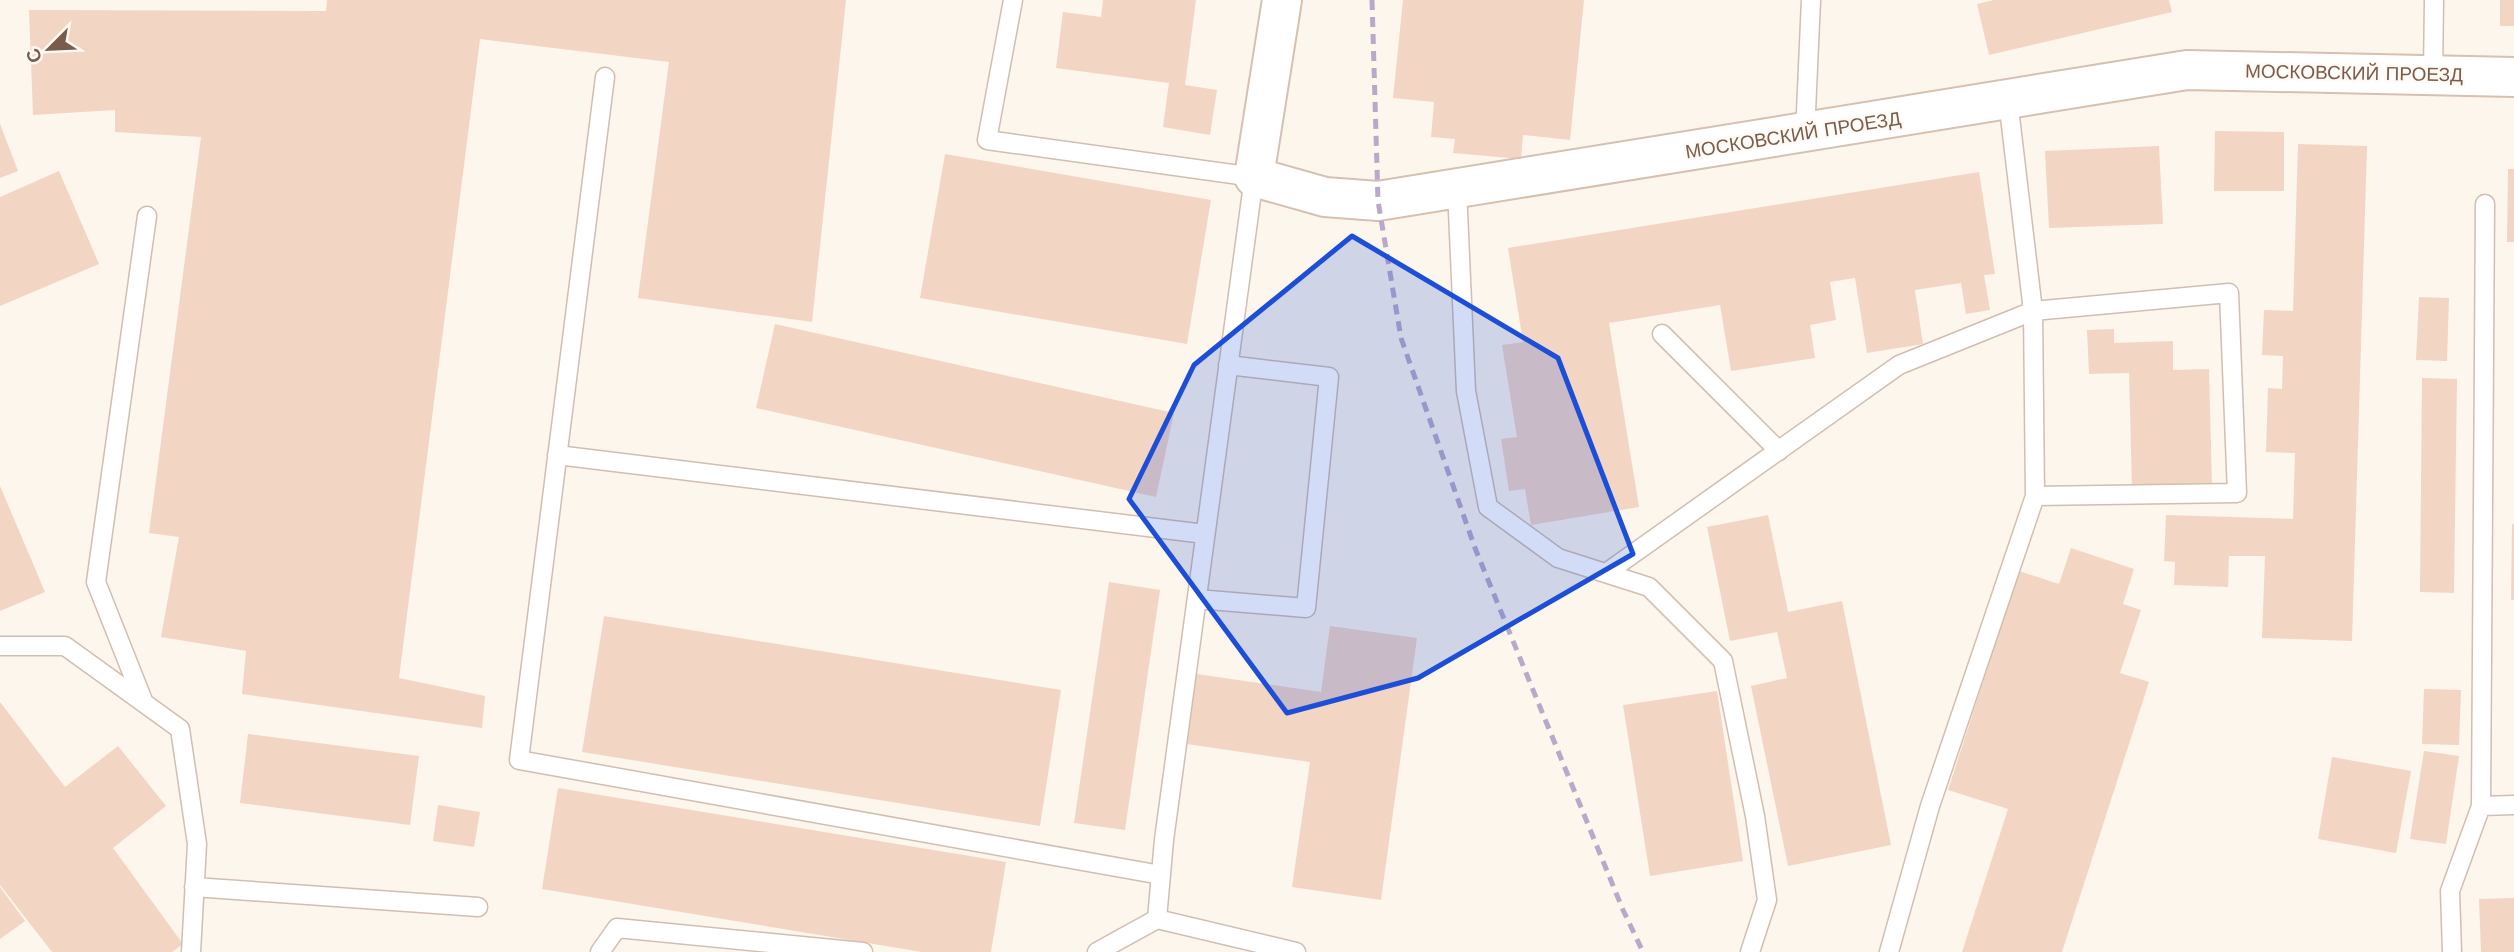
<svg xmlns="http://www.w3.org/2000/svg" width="2514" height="952" font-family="'Work Sans',sans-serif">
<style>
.building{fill:#f3d5c3}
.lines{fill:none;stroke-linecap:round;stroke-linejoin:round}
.lane-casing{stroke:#d1beb0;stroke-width:21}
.secondary-casing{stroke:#d6c0b0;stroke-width:42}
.lane{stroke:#fff;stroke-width:18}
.secondary{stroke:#fff;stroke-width:38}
.rail{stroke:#b9a8c9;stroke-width:5;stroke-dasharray:10 7;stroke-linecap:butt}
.marked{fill:#1d4ed8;fill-opacity:0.2;stroke:#1d4ed8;stroke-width:5;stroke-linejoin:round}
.labels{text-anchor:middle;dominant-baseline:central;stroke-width:5;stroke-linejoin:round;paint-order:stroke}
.street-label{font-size:19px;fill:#7a5c4d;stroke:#fffaf3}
</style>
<rect width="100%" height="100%" fill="#fdf6ec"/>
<!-- building -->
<path class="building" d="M 327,0 L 846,0 L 812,322 L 638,298 L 669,62 L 480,39 L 399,678 L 485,696 L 482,728 L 242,694 L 246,651 L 161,637 L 179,537 L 149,533 L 201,137 L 115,132 L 115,110 L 33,115 L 29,10 L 326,11 Z
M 1103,0 L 1196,0 L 1185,85 L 1217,90 L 1210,135 L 1163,127 L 1169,83 L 1056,68 L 1063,12 L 1101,17 Z
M 1403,0 L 1584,0 L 1570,140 L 1523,135 L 1521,159 L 1453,153 L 1455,139 L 1431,137 L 1434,102 L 1393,98 Z
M 1994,0 L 2169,0 L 2172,12 L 1989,55 L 1977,4 Z
M 2500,0 L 2514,0 L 2514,26 L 2500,26 Z
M 0,124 L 18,171 L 0,178 Z
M 2215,131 L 2284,132 L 2284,191 L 2214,191 Z
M 2298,144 L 2367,146 L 2352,641 L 2262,638 L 2265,556 L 2229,556 L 2228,587 L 2174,585 L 2175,562 L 2164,561 L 2166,515 L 2293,519 L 2295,453 L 2266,452 L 2268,388 L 2282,389 L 2283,356 L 2262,355 L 2264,310 L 2293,311 Z
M 2159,146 L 2163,224 L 2049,228 L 2045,151 Z
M 945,154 L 1211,200 L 1187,344 L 920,298 Z
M 2508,169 L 2514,169 L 2514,242 L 2507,242 Z
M 59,171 L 99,264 L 0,306 L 0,197 Z
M 1979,172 L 1995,274 L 1984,275 L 1990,310 L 1966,314 L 1961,283 L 1915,290 L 1923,344 L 1867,353 L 1855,278 L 1830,282 L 1836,320 L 1810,325 L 1815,358 L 1731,371 L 1720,305 L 1609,323 L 1639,507 L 1531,525 L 1525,489 L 1509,491 L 1501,439 L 1517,437 L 1502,345 L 1523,342 L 1508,248 Z
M 2419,297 L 2449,298 L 2447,361 L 2416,360 Z
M 775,324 L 1174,413 L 1156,497 L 756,408 Z
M 2114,329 L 2114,343 L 2173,341 L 2173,370 L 2209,369 L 2212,486 L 2132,488 L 2129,373 L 2089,374 L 2087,330 Z
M 2422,378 L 2457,379 L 2454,593 L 2420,592 Z
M 0,486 L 45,592 L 0,611 Z
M 1768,515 L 1788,612 L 1842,601 L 1891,845 L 1788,866 L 1751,686 L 1787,678 L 1777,632 L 1730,641 L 1707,527 Z
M 2512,524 L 2514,524 L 2514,600 L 2511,600 Z
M 2071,548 L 2134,569 L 2123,604 L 2141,610 L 2120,673 L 2149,682 L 2062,952 L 1962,952 L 2008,809 L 1948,790 L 2019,571 L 2059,584 Z
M 1109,582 L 1160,590 L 1125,830 L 1074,823 Z
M 604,616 L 1061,690 L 1040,826 L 582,752 Z
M 1330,626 L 1417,638 L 1381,900 L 1292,887 L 1310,762 L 1180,743 L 1190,673 L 1321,692 Z
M 2424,689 L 2461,690 L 2459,745 L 2422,744 Z
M 1717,691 L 1743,861 L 1650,876 L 1623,705 Z
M 0,702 L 65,787 L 118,746 L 166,806 L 113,848 L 183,944 L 172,952 L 52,952 L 0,885 Z
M 248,734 L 419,756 L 410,825 L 240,803 Z
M 2424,751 L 2459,756 L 2446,844 L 2410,839 Z
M 2332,757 L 2411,771 L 2396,853 L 2318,839 Z
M 558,788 L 1006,862 L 991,952 L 922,952 L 542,889 Z
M 438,805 L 480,812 L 474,847 L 433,841 Z
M 0,887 L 25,921 L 0,939 Z
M 2514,898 L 2514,952 L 2481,952 L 2479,899 Z"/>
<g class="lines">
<defs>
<path id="lane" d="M 1013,0 L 987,140 L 1254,177 L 1164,840 L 1157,919 L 1296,952
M 2433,75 L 2434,0
M 605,77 L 519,760 L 1161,875
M 1805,134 L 1811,0
M 1457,189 L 1466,391 L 1488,507 L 1558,558 L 1649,587 L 1723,661 L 1755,816 L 1767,900 L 1750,952
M 1662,334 L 1779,451
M 557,455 L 1205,534
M 1606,573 L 1899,365 L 2033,311 L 2229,293 L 2237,493 L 2035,496
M 1197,599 L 1306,608 L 1329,377 L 1228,365
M 0,646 L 65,646 L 180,729 L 197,844 L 191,952
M 144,703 L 96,582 L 147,216
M 2481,806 L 2485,204
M 194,887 L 478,907
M 600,952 L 617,928 L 863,952
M 1097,952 L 1157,919
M 1889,952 L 1930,806 L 2035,496 L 2033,311 L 2008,100
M 2452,952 L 2450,891 L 2481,806 L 2514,805"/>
<path id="secondary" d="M 1282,0 L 1254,177 L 1325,197 L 1378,201 L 2187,70 L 2514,77"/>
</defs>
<!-- lane casing -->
<use href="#lane" class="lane-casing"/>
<!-- secondary casing -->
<use href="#secondary" class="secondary-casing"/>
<!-- lane -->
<use href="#lane" class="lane"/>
<!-- secondary -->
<use href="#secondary" class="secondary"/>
<!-- rail -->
<path class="rail" d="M 1372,0 L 1378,201 L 1401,338 L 1475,548 L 1623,910 L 1643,952"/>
</g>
<!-- marked area -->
<path class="marked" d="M 1352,236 L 1558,358 L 1633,554 L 1418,678 L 1287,713 L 1129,499 L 1194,365 Z"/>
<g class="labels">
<!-- street labels -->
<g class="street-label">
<text transform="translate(2354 73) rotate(1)">МОСКОВСКИЙ ПРОЕЗД</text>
<text transform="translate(1793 135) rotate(-9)">МОСКОВСКИЙ ПРОЕЗД</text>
</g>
</g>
<!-- north arrow -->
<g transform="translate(49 49) rotate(246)" stroke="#fffaf3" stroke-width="5" paint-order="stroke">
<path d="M0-5L12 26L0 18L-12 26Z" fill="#7a5c4d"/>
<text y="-10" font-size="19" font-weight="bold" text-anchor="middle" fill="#7a5c4d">С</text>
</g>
</svg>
